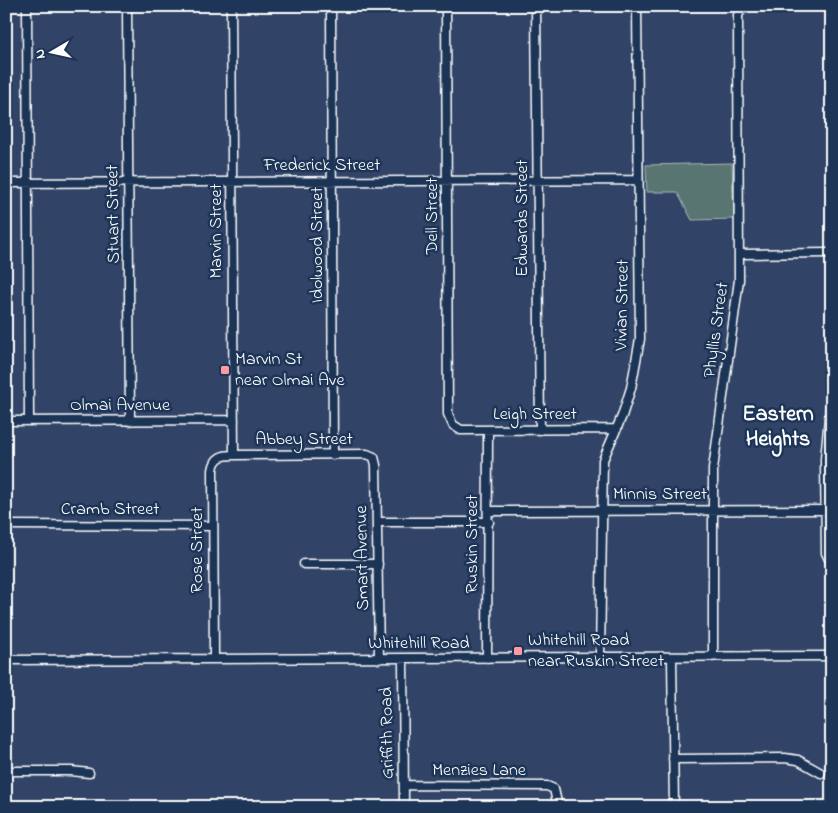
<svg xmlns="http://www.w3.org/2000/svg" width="838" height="813" font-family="'Indie Flower',sans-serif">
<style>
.green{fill:#587472;stroke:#acbab8}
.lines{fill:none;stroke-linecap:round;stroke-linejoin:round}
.minor-casing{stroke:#fff;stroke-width:11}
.minor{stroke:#1d3557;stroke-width:8}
.poi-dot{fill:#ff9aa2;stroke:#1d3557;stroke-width:2}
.labels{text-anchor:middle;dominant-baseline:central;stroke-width:5;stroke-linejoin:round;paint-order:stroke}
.street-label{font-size:18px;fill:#fff;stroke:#1d3557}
.poi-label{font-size:18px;fill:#fff;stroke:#1d3557;text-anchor:start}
.district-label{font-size:22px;font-weight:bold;fill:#fff;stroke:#1d3557}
</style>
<rect width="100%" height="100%" fill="#314366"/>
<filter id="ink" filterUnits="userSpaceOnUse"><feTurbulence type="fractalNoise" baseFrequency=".02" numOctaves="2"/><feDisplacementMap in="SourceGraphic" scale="10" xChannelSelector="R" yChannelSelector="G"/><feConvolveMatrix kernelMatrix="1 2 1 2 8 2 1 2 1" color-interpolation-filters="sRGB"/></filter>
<g filter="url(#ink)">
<!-- green -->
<path class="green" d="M 732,163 L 734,219 L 692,220 L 677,192 L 647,192 L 646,165 Z"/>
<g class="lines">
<defs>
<path id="minor" d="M 27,6 L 29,421
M 127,6 L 130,421
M 231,6 L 234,455
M 331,6 L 333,455
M 446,6 L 448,414 L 453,425 L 461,430 L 617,429
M 536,6 L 540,430
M 6,183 L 637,180
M 739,254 L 832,253
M 832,387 L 825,459 L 826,553 L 832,565
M 6,421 L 234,420
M 489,511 L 832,510
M 378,522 L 489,522
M 6,525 L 213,526
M 304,564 L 378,564
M 672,657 L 674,807
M 713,657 L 713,469 L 739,280 L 738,15 L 744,6
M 487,658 L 488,430
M 600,658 L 603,460 L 622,416 L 631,388 L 640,339 L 637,6
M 214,659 L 213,470 C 215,457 222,455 234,455 L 367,454 L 374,457 L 376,465 L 379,659
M 403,659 L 404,807
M 6,660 L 832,656
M 673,759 L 785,758 L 798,760 L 821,773
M 6,771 L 71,771 L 89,773
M 404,785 L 547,786 L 554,789 L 558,807"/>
</defs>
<!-- minor casing -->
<use href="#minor" class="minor-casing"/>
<!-- minor -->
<use href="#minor" class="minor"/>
</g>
</g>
<!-- markers -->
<g class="poi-dot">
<rect x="220" y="365" width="10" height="10" rx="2.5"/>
<rect x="513" y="646" width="10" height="10" rx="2.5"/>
</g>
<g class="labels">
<!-- street labels -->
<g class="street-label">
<text x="322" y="166">Frederick Street</text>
<text transform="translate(114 214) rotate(-91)">Stuart Street</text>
<text transform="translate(433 216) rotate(-90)">Dell Street</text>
<text transform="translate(523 218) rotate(-90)">Edwards Street</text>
<text transform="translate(217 231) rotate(-90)">Marvin Street</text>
<text transform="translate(318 245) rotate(-90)">Idolwood Street</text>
<text transform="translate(623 305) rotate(-89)">Vivian Street</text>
<text transform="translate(717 330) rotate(-82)">Phyllis Street</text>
<text x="120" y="406">Olmai Avenue</text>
<text x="535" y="415">Leigh Street</text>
<text x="304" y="440">Abbey Street</text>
<text x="660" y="495">Minnis Street</text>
<text x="110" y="510">Cramb Street</text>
<text transform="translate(473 544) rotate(-90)">Ruskin Street</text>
<text transform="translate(198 550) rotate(-90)">Rose Street</text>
<text transform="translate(363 558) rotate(-91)">Smart Avenue</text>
<text x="419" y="644">Whitehill Road</text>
<text transform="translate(388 733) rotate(-91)">Griffith Road</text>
<text x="479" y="771">Menzies Lane</text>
</g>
<!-- poi labels -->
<g class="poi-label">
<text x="235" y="360">Marvin St<tspan x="235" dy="21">near Olmai Ave</tspan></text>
<text x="528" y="641">Whitehill Road<tspan x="528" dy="21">near Ruskin Street</tspan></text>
</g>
<!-- district labels -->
<g class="district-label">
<text x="778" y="415">Eastern<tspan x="778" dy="25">Heights</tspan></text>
</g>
</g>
<!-- margin -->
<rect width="838" height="813" fill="none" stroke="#1d3557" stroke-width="25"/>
<rect x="12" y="12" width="813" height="788" fill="none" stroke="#fff" stroke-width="2" filter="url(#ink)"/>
<!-- north arrow -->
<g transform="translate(52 52) rotate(261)" stroke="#1d3557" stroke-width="4" paint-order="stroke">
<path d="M0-4L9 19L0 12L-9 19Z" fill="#ffffff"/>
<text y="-8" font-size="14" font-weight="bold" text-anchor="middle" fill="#ffffff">N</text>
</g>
</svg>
